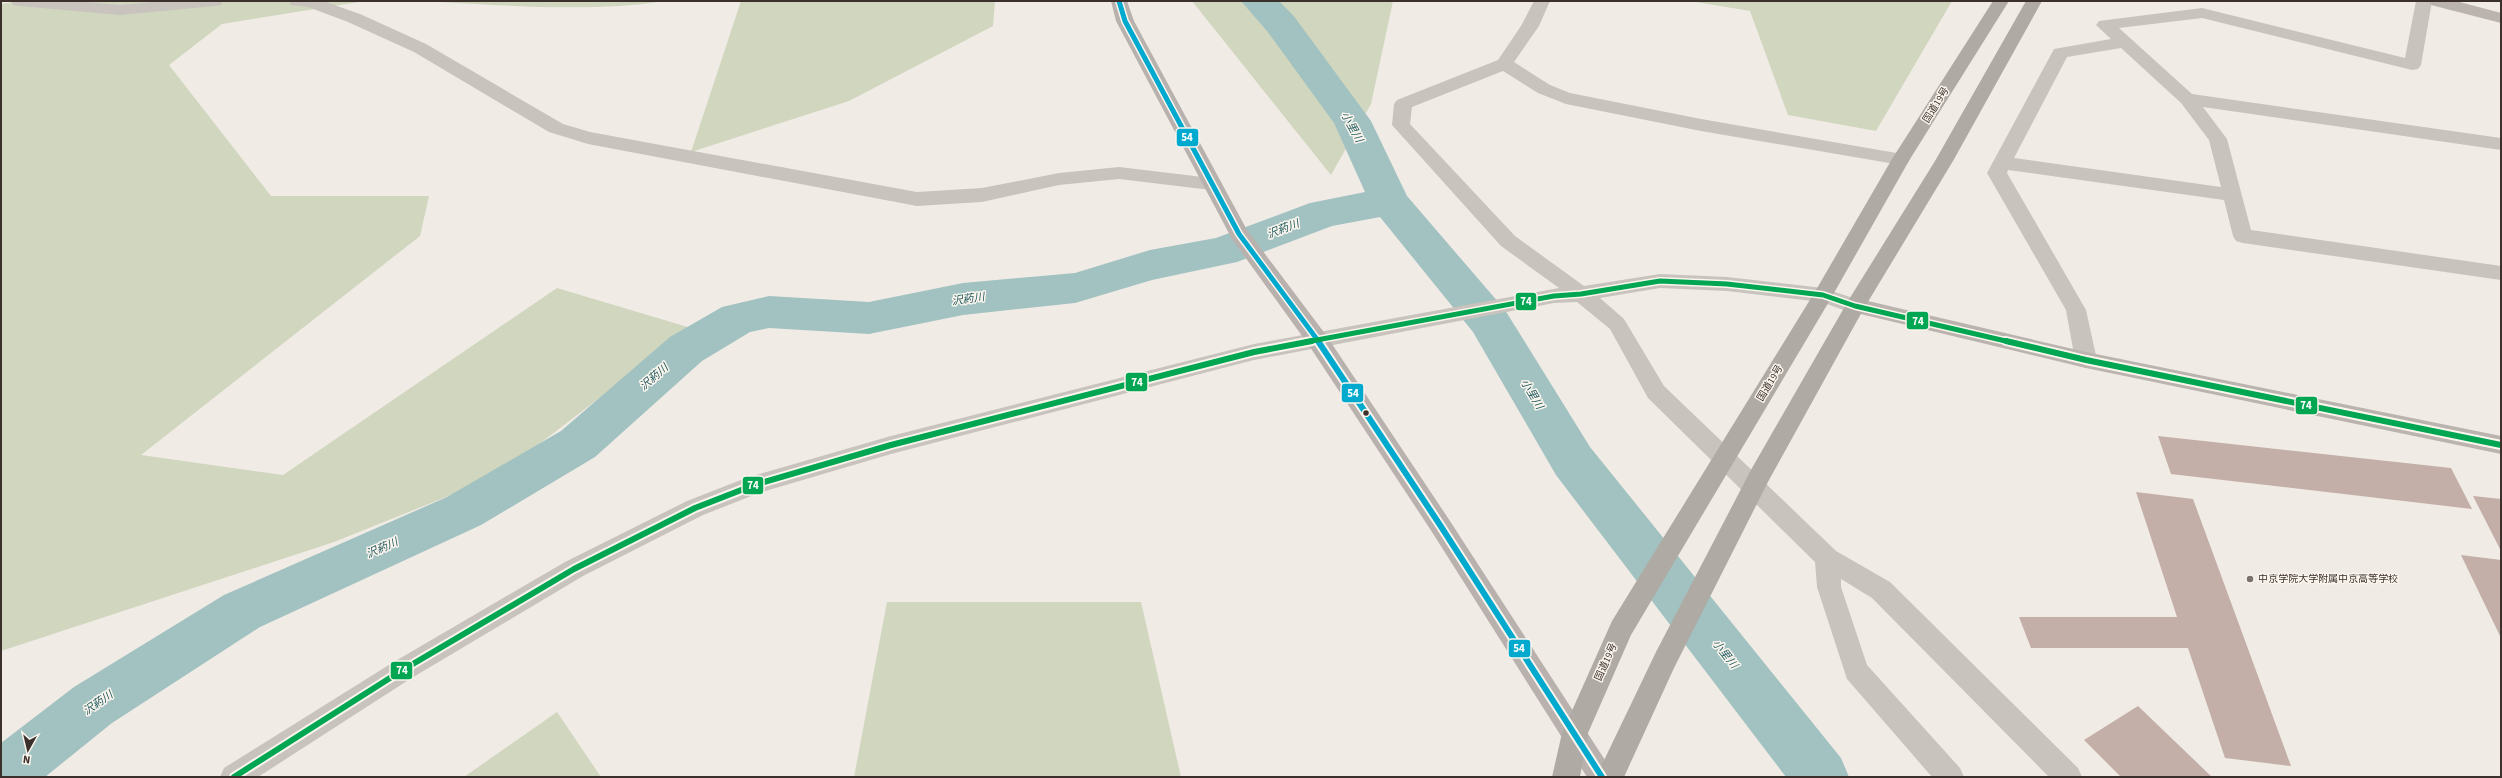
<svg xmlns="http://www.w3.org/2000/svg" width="2502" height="778" font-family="'Source Sans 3','Noto Sans JP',sans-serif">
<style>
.green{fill:#d1d6bf}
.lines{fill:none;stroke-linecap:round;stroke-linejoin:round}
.river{fill:#a1c2c1;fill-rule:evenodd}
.building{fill:#c3afa7}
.street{fill:#c9c3be;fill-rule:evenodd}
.secondary{fill:#bab3ae;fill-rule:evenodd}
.primary{fill:#b8b1ad;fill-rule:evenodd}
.highway{fill:#afaaa4;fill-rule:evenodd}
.bus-1-far1-casing{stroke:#fbf5ee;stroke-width:8}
.bus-1-casing{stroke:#fbf5ee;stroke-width:10}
.bus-2-far1-casing{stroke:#fbf5ee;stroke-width:8}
.bus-2-casing{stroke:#fbf5ee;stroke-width:10}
.bus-1-far1{stroke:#00a9ce;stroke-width:5}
.bus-1{stroke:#00a9ce;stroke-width:6}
.bus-2-far1{stroke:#00a651;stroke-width:5}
.bus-2{stroke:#00a651;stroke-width:6}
.bus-dot{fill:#3b302b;stroke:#fbf5ee;stroke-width:1.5}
.poi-dot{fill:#7a716c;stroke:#fbf5ee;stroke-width:1.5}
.labels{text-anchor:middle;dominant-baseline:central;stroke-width:3;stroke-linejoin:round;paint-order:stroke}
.street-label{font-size:10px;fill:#3b302b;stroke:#fbf5ee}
.poi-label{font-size:10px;fill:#3b302b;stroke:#fbf5ee;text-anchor:start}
.water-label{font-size:11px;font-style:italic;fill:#1f5a5e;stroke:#fbf5ee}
.line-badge{stroke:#fbf5ee;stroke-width:1.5}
.badge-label{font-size:11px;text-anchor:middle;font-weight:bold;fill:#fff}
</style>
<rect width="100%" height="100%" fill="#f0ebe5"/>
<!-- green -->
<path class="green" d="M 21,1 L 365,1 L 222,24 L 169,65 L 271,196 L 429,196 L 420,236 L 141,455 L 283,475 L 557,288 L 691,328 L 496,477 L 334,542 L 1,651 L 1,4 Z
M 423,1 L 666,1 C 588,13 502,5 423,1 Z
M 741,1 L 995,1 L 993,26 L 849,101 L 691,152 Z
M 1192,1 L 1393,1 L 1371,104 L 1331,175 Z
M 1690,1 L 1952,1 L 1876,131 L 1788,115 L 1750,11 Z
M 887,602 L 1141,602 L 1181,777 L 854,777 Z
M 557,712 L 601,777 L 464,777 Z"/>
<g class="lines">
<!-- river -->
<path class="river" d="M 1241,1 L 1279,1 L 1293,15 L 1371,121 L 1407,196 L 1505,310 L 1590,447 L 1841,758 L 1849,777 L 1786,777 L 1556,475 L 1473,332 L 1380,217 L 1332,226 L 1237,262 L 1152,280 L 1075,303 L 963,315 L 869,334 L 769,328 L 750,332 L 702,361 L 595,457 L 481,525 L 260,627 L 112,723 L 45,777 L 1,777 L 1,743 L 74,687 L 224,595 L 447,497 L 561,431 L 670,337 L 722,307 L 769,296 L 869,302 L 963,283 L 1075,273 L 1150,250 L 1216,238 L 1310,203 L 1365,192 L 1334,123 L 1267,31 Z"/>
</g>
<!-- building -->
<path class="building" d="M 2158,436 L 2451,468 L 2472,509 L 2171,474 Z
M 2136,492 L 2193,499 L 2291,766 L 2225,758 L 2188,648 L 2031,648 L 2019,617 L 2177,617 Z
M 2473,496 L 2501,499 L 2501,551 Z
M 2461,555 L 2501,560 L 2501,638 Z
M 2138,706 L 2188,754 L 2212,777 L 2121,777 L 2084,740 Z"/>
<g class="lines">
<!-- street -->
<path class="street" d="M 11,1 L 76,1 L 120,5 L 162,1 L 223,1 L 221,5 L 215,6 L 120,15 L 19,6 L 13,5 Z
M 289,1 L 323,1 L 360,14 L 426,44 L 563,124 L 590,132 L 917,192 L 982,188 L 1059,173 L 1119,167 L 1211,178 L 1218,179 L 1221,184 L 1218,189 L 1211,190 L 1119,179 L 1059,185 L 982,202 L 917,206 L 588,144 L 549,132 L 414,52 L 348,22 L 308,7 L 291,5 Z
M 1534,1 L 1550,1 L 1539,26 L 1514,62 L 1550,85 L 1570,93 L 1701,119 L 1908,155 L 1910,159 L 1908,163 L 1901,165 L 1701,131 L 1566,104 L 1538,93 L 1503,71 L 1412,107 L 1410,124 L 1515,236 L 1584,286 L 1660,274 L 1727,277 L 1823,288 L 1862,301 L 1865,306 L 1862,311 L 1855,314 L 1821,302 L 1727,291 L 1660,288 L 1600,298 L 1624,319 L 1664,386 L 1836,551 L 1890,582 L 2078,768 L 2082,777 L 2049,777 L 1872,598 L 1841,579 L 1841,587 L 1867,665 L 1960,768 L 1964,777 L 1932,777 L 1847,679 L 1817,587 L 1815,562 L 1648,398 L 1610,329 L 1577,302 L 1554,303 L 1254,360 L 891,454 L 759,493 L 703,515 L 583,576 L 410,679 L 258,777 L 220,777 L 224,768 L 392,663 L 565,562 L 687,501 L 746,478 L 891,436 L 1254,344 L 1559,288 L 1501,246 L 1392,125 L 1394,104 L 1397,100 L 1498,60 L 1521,26 Z
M 2416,1 L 2432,1 L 2421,65 L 2418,69 L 2412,70 L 2202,18 L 2119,28 L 2192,94 L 2501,138 L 2501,150 L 2203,107 L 2227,139 L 2251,230 L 2501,266 L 2501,280 L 2243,243 L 2236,241 L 2233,236 L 2224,200 L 2008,170 L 2007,173 L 2086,310 L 2097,360 L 2094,366 L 2086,368 L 2078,366 L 2075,360 L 2066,310 L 1987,173 L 2054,49 L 2111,39 L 2096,25 L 2099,21 L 2202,8 L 2405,58 ZM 2121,48 L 2181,103 L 2209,140 L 2221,187 L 2014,158 L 2067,57 Z"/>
<!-- secondary -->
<path class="secondary" d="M 2429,1 L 2456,1 L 2501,13 L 2501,23 L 2431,5 Z
M 1855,298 L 2086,352 L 2501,436 L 2501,454 L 2086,368 L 1848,311 L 1845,306 L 1848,301 Z"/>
<!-- primary -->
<path class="primary" d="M 1111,1 L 1127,1 L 1134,21 L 1247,230 L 1326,335 L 1448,518 L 1616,777 L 1587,777 L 1432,532 L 1310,347 L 1232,239 L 1116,21 Z"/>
<!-- highway -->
<path class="highway" d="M 1993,1 L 2009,1 L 1910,159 L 1830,300 L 1631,635 L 1588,733 L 1580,777 L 1552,777 L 1562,733 L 1612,621 L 1816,290 L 1892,159 Z
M 2026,1 L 2042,1 L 1953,161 L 1863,310 L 1769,480 L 1674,668 L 1624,777 L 1596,777 L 1656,652 L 1752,468 L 1848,301 L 1935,161 Z"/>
<defs>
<path id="bus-1-far1" d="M 1119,1 L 1125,21 L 1239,234 L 1319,342"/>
<path id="bus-1" d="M 1318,341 L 1440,525 L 1602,777"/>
<path id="bus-2-far1" d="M 1306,342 L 1554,296 L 1581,294 L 1660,281 L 1727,284 L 1823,295 L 1855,306 L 2010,342"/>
<path id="bus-2" d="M 2006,341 L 2086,360 L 2501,445
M 234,777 L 401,671 L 574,569 L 695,508 L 754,485 L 891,445 L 1254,352 L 1312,341"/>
</defs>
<!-- bus-1-far1 casing -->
<use href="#bus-1-far1" class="bus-1-far1-casing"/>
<!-- bus-1 casing -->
<use href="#bus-1" class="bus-1-casing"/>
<!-- bus-2-far1 casing -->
<use href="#bus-2-far1" class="bus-2-far1-casing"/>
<!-- bus-2 casing -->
<use href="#bus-2" class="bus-2-casing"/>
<!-- bus-1-far1 -->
<use href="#bus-1-far1" class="bus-1-far1"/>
<!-- bus-1 -->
<use href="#bus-1" class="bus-1"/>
<!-- bus-2-far1 -->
<use href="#bus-2-far1" class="bus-2-far1"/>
<!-- bus-2 -->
<use href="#bus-2" class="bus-2"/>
</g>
<!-- markers -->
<circle class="bus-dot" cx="1366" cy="413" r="3.5"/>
<circle class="poi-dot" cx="2250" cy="579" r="4"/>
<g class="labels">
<!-- street labels -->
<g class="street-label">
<text transform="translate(1936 105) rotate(-58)">国道19号</text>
<text transform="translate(1770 383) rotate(-59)">国道19号</text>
<text transform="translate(1606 662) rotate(-66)">国道19号</text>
</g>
<!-- poi labels -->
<g class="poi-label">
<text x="2258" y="579">中京学院大学附属中京高等学校</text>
</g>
<!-- water labels -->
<g class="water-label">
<text transform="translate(1352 127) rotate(61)">小里川</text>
<text transform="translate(1283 229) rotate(-21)">沢葯川</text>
<text transform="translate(968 299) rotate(-8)">沢葯川</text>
<text transform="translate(654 377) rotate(-41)">沢葯川</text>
<text transform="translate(1532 394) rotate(59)">小里川</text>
<text transform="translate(382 548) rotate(-24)">沢葯川</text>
<text transform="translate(1725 654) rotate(52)">小里川</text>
<text transform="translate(98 703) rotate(-35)">沢葯川</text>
</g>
</g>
<g class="line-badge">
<rect x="1176" y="128" width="23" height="19" rx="4" fill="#00a9ce"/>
<rect x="1515" y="292" width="22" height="19" rx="4" fill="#00a651"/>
<rect x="1906" y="311" width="23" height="19" rx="4" fill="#00a651"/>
<rect x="1125" y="372" width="23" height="20" rx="4" fill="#00a651"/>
<rect x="1341" y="383" width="23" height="20" rx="4" fill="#00a9ce"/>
<rect x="2295" y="396" width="23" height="19" rx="4" fill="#00a651"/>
<rect x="742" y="476" width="22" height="19" rx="4" fill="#00a651"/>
<rect x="1508" y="639" width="23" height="19" rx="4" fill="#00a9ce"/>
<rect x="390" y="661" width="23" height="19" rx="4" fill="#00a651"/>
</g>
<g class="badge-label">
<text x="1187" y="141">54</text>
<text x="1526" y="305">74</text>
<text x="1918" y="325">74</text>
<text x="1137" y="386">74</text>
<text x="1353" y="397">54</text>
<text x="2306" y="409">74</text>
<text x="753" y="489">74</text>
<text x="1519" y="652">54</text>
<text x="402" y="674">74</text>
</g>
<!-- border -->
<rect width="2502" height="778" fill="none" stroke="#3b302b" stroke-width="4"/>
<!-- north arrow -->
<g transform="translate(28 750) rotate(188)" stroke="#fbf5ee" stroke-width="3" paint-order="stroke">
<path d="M0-3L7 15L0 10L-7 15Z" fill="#3b302b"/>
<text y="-6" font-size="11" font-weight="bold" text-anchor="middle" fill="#3b302b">N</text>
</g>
</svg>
